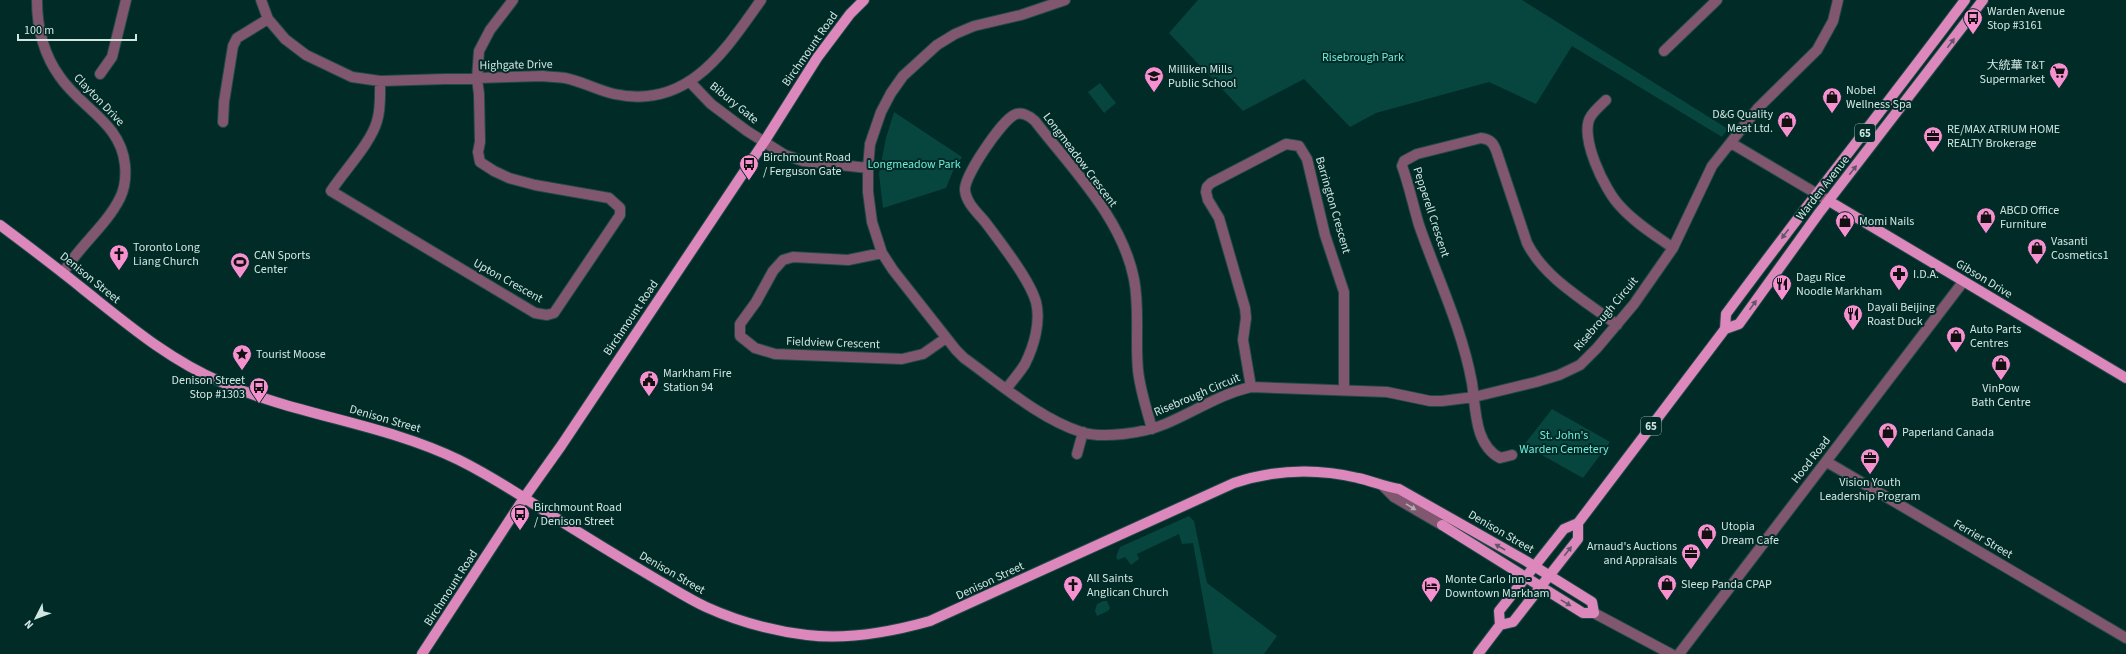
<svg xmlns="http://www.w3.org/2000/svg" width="2126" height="654" font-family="'Source Sans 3','Noto Sans SC',sans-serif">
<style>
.green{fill:#07463f}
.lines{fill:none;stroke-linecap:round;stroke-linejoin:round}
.minor-casing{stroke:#214945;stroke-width:12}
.major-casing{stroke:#214945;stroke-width:12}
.minor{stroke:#80576f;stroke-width:10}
.major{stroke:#dd88bc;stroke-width:10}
.oneway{fill:#63556a}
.oneway2{fill:#b1adb4}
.labels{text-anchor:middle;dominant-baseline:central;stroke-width:4;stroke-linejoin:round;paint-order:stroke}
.shield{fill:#002b27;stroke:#92aeaa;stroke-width:1}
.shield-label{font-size:11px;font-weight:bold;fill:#d1e6e2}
.poi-label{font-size:12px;fill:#d1e6e2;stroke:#002b27;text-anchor:start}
.street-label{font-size:12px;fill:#d1e6e2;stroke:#002b27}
.park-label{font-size:12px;fill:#71ecdc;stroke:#002b27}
</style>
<rect width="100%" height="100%" fill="#002b27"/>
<!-- green -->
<path class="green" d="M 1198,0 L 1522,0 L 1728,129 L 1722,137 L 1572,46 L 1536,104 L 1489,82 L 1376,113 L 1350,127 L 1304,79 L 1243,111 L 1169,33 Z
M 1100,83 L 1116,103 L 1104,113 L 1088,92 Z
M 894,112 L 962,157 L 953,171 L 946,188 L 883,208 L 879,174 L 886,138 Z
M 1552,409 L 1610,442 L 1583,478 L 1524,445 Z
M 1189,516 L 1194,521 L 1207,583 L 1277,636 L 1264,654 L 1213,654 L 1193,543 L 1182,544 L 1179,534 L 1137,554 L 1139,559 L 1131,565 L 1125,557 L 1118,560 L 1116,557 L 1120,547 Z
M 1103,601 L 1107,601 L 1110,608 L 1108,611 L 1097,616 L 1095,611 L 1097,604 Z"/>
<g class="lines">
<defs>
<path id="minor" d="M 37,0 C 37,28 44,55 60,77 C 82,109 121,123 125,165 C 126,176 125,188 120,198 C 106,226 79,246 63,273
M 261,0 L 268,19 L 285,39 L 306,55 L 352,77 L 380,81 L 543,76 C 550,77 558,77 565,78 C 581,81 597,90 614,94 C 688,110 724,52 761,0
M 1065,0 L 1021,15 L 974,26 L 955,34 L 937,45 L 903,76 L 891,93 L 881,112 L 870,144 L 868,168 L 868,192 L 872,222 L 882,253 L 893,270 L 956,350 L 964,358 C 999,383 1040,419 1081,432 C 1103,439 1144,433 1165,424 C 1194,412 1220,394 1251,387 L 1387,392 L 1430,401 L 1442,401 L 1474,397 L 1536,382 L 1559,375 L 1580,365 L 1597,348 L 1634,304 L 1673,248 L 1712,166 L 1758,108 L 1817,50 L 1833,21 L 1838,0
M 1664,51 L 1717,0
M 100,74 L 112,57 L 126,0
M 380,81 C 380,94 381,109 377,121 C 371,143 344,171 331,191 L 535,313 L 547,315 L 554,313 L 620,215 L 620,208 L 609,198 L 535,185 L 509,178 L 494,171 L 480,162 L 478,152 L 480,142 L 479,94 L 477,79 L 479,51 L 490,30 L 513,0
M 690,82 L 711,104 L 747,131 L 785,155 L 803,161 L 868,168
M 1606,100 C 1601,105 1595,110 1591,116 C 1578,135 1605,191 1620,206 C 1635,223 1655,235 1673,248
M 223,122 L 224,102 L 233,46 L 237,38 L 268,19
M 1731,143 L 1829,201
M 882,253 L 848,260 L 793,257 L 783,260 L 773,271 L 756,302 L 740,324 L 740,336 L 755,348 L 775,354 L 902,359 L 923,354 L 946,338
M 1251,387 L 1243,340 L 1246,318 L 1245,308 L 1219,218 L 1208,200 L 1206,192 L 1207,187 L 1211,183 L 1286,144 L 1299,146 L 1307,159 L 1325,235 L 1344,292 L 1344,390
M 1007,388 C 1013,380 1020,372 1025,364 C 1034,346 1041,322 1036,302 C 1030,280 1000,242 986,223 C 978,213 966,203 965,190 C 964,176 1001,122 1014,115 C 1021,111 1030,116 1035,121 C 1072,169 1122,218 1134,279 C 1140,310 1135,339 1138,370 C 1140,390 1147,410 1152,429
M 1077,454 L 1083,432
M 1512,455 L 1500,458 C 1474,444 1476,409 1472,383 C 1462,328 1437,277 1419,225 C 1413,205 1409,185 1402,166 L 1404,161 L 1417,154 L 1481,138 C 1491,139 1494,144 1497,153 L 1527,243 C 1545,279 1586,301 1617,325
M 1827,462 L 2126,638
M 1384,487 L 1394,497 L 1442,525
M 1594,613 L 1671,654
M 1679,654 L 1963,282"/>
<path id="major" d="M 1829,201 L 2126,378
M 0,225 C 28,246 56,267 83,289 C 127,324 169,360 221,382 C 298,416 383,423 459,460 C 487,474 514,491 540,508 C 578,532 617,556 656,579 C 672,588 689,599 706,607 C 737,621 773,631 807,635 C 848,640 891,632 930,621 L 1234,483 C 1276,469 1316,468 1358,478 C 1372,481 1385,487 1399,489 L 1526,561 L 1592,602 L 1594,613 L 1583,613 L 1442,525
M 1725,329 L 1739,324 L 1819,213 L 1983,0
M 1500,625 L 1499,611 L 1564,529 L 1578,523 L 1725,329 L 1726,314 C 1804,208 1886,106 1965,0
M 422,654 L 524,498 L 561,446 L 764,142 L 817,58 L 850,14 L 864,0
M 1478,654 L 1500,625 L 1513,622 L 1578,539 L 1578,523"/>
</defs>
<!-- minor casing -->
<use href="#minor" class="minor-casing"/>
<!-- major casing -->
<use href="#major" class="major-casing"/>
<!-- minor -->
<use href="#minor" class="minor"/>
<!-- major -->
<use href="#major" class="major"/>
</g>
<!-- one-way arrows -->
<defs><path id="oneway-solid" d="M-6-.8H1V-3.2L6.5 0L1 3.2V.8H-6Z"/></defs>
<g class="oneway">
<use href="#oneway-solid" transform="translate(1951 43) rotate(-53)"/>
<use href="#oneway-solid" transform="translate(1853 170) rotate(-52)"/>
<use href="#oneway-solid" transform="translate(1785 234) rotate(127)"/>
<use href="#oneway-solid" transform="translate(1753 305) rotate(-54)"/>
<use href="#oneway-solid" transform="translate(1500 547) rotate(-150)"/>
<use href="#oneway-solid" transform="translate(1568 551) rotate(-52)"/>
<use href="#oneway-solid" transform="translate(1566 603) rotate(31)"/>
</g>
<use class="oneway2" href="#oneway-solid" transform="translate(1411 507) rotate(31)"/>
<!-- icons -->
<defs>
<symbol id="bus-pin" viewBox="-11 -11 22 30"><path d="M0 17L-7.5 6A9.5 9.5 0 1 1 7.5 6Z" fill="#f690cf" stroke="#002b27"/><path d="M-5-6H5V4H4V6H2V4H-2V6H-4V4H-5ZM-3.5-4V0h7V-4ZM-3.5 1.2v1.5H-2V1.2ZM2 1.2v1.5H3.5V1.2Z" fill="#111"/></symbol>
<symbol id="supermarket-pin" viewBox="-11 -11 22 30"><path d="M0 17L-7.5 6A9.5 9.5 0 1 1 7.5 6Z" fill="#f690cf" stroke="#002b27"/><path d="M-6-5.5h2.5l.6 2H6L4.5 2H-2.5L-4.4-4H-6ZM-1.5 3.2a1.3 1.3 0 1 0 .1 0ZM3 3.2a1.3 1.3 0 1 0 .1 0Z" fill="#111"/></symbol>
<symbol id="school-pin" viewBox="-11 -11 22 30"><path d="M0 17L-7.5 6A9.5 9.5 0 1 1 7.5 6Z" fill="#f690cf" stroke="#002b27"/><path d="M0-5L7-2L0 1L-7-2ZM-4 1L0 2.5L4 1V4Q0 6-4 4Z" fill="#111"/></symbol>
<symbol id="shop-pin" viewBox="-11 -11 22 30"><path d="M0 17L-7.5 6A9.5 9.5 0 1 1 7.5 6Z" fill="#f690cf" stroke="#002b27"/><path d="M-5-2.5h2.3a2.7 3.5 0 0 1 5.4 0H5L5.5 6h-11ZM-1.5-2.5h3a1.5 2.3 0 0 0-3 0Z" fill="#111"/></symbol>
<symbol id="office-pin" viewBox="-11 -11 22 30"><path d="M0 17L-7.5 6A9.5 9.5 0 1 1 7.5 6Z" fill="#f690cf" stroke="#002b27"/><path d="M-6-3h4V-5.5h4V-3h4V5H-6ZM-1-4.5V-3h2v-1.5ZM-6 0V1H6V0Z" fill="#111"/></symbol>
<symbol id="church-pin" viewBox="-11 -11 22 30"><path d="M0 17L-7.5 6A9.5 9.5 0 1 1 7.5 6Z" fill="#f690cf" stroke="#002b27"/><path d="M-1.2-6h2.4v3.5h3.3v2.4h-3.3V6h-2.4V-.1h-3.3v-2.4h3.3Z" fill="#111"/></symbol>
<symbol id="stadium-pin" viewBox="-11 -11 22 30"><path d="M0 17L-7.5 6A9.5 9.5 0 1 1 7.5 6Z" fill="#f690cf" stroke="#002b27"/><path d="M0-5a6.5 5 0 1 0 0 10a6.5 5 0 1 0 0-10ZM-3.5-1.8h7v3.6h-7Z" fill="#111"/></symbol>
<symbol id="pharmacy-pin" viewBox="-11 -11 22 30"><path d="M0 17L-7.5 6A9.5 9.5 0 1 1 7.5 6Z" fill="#f690cf" stroke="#002b27"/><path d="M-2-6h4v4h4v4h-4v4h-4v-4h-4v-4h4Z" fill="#111"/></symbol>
<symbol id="restaurant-pin" viewBox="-11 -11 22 30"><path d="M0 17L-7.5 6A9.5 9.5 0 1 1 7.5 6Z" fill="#f690cf" stroke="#002b27"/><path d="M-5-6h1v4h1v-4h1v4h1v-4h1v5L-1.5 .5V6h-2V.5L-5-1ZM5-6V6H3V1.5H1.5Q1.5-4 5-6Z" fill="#111"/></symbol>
<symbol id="sight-pin" viewBox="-11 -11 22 30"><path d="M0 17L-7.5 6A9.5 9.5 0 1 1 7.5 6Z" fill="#f690cf" stroke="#002b27"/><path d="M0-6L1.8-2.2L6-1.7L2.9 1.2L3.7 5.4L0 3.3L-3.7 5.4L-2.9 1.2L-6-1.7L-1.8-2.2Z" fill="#111"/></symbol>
<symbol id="civic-pin" viewBox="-11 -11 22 30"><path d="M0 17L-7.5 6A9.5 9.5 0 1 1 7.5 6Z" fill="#f690cf" stroke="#002b27"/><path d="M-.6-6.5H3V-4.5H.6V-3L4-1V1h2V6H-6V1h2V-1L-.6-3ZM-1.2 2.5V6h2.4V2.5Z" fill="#111"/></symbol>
<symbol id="hotel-pin" viewBox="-11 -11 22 30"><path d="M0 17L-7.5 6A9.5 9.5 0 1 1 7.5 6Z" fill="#f690cf" stroke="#002b27"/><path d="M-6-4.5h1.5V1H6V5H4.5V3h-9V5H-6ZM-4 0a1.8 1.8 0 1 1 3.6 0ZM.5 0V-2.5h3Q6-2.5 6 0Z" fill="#111"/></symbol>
</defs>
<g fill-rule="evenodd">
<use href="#bus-pin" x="1962" y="7" width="22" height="30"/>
<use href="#supermarket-pin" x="2048" y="61" width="22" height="30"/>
<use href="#school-pin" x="1143" y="65" width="22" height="30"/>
<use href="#shop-pin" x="1821" y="86" width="22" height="30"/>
<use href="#shop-pin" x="1776" y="110" width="22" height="30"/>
<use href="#office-pin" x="1922" y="125" width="22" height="30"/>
<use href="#bus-pin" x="738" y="153" width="22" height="30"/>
<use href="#shop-pin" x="1975" y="206" width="22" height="30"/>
<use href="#shop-pin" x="1834" y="210" width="22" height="30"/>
<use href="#shop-pin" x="2026" y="237" width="22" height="30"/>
<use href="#church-pin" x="108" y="243" width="22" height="30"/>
<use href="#stadium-pin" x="229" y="251" width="22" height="30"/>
<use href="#pharmacy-pin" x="1888" y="263" width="22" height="30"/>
<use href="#restaurant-pin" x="1771" y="273" width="22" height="30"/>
<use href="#restaurant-pin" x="1842" y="303" width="22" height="30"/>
<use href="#shop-pin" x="1945" y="325" width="22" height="30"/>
<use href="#sight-pin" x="231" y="343" width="22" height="30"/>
<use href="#shop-pin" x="1990" y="353" width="22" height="30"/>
<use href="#civic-pin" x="638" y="369" width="22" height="30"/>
<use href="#bus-pin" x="248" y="376" width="22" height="30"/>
<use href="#shop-pin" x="1877" y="421" width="22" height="30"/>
<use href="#office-pin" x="1859" y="447" width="22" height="30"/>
<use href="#bus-pin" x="509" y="503" width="22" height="30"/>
<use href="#shop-pin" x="1696" y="522" width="22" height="30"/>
<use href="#office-pin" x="1680" y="542" width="22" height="30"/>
<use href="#shop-pin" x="1656" y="573" width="22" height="30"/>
<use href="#church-pin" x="1062" y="574" width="22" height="30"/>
<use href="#hotel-pin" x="1420" y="575" width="22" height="30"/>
</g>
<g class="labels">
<!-- shield labels -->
<g class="shield">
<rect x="1855" y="124" width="20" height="18" rx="3"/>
<rect x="1641" y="417" width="20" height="18" rx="3"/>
</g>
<g class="shield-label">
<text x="1865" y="133">65</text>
<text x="1651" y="426">65</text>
</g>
<!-- poi labels -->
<g class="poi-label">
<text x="1987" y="11">Warden Avenue<tspan x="1987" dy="14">Stop #3161</tspan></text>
<text x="2045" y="65" text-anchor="end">大統華 T&amp;T<tspan x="2045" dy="14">Supermarket</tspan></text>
<text x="1168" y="69">Milliken Mills<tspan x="1168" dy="14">Public School</tspan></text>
<text x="1846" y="90">Nobel<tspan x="1846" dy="14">Wellness Spa</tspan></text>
<text x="1773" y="114" text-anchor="end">D&amp;G Quality<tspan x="1773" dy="14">Meat Ltd.</tspan></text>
<text x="1947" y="129">RE/MAX ATRIUM HOME<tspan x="1947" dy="14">REALTY Brokerage</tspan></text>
<text x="763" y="157">Birchmount Road<tspan x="763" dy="14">/ Ferguson Gate</tspan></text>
<text x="2000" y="210">ABCD Office<tspan x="2000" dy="14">Furniture</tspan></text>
<text x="1859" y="221">Momi Nails</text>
<text x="2051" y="241">Vasanti<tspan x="2051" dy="14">Cosmetics1</tspan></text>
<text x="133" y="247">Toronto Long<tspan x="133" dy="14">Liang Church</tspan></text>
<text x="254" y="255">CAN Sports<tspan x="254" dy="14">Center</tspan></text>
<text x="1913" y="274">I.D.A.</text>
<text x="1796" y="277">Dagu Rice<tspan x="1796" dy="14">Noodle Markham</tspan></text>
<text x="1867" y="307">Dayali Beijing<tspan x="1867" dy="14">Roast Duck</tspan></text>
<text x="1970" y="329">Auto Parts<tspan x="1970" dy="14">Centres</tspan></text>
<text x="256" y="354">Tourist Moose</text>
<text x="663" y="373">Markham Fire<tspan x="663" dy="14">Station 94</tspan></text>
<text x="245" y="380" text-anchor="end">Denison Street<tspan x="245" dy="14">Stop #1303</tspan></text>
<text x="2001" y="388" text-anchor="middle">VinPow<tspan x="2001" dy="14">Bath Centre</tspan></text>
<text x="1902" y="432">Paperland Canada</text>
<text x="1870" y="482" text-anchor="middle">Vision Youth<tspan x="1870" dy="14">Leadership Program</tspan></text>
<text x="534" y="507">Birchmount Road<tspan x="534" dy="14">/ Denison Street</tspan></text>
<text x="1721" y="526">Utopia<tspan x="1721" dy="14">Dream Cafe</tspan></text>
<text x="1677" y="546" text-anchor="end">Arnaud's Auctions<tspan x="1677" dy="14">and Appraisals</tspan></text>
<text x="1087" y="578">All Saints<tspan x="1087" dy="14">Anglican Church</tspan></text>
<text x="1445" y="579">Monte Carlo Inn -<tspan x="1445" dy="14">Downtown Markham</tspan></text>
<text x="1681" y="584">Sleep Panda CPAP</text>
</g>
<!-- street labels -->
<g class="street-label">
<text transform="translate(810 49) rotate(-55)">Birchmount Road</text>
<text transform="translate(516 65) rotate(-1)">Highgate Drive</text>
<text transform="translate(99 100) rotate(46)">Clayton Drive</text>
<text transform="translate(734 103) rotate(39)">Bibury Gate</text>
<text transform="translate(1080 160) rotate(53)">Longmeadow Crescent</text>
<text transform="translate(1823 188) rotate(-52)">Warden Avenue</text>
<text transform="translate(1333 205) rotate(74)">Barrington Crescent</text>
<text transform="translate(1431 212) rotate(72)">Pepperell Crescent</text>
<text transform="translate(90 278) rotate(39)">Denison Street</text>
<text transform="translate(1984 279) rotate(31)">Gibson Drive</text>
<text transform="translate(508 281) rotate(29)">Upton Crescent</text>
<text transform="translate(1606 314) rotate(-50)">Risebrough Circuit</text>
<text transform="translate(631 318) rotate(-56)">Birchmount Road</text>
<text transform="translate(833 343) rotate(2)">Fieldview Crescent</text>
<text transform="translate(1197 395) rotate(-23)">Risebrough Circuit</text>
<text transform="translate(385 419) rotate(16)">Denison Street</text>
<text transform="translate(1811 460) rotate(-52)">Hood Road</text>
<text transform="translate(1501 532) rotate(30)">Denison Street</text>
<text transform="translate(1983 539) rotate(30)">Ferrier Street</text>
<text transform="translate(672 573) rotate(30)">Denison Street</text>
<text transform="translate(990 581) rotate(-25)">Denison Street</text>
<text transform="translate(451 588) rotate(-57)">Birchmount Road</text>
</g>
<!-- park labels -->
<g class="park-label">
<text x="1363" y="57">Risebrough Park</text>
<text x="914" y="164">Longmeadow Park</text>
<text x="1564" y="435">St. John's<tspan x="1564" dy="14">Warden Cemetery</tspan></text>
</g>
</g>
<!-- north arrow -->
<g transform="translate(36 618) rotate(228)" stroke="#002b27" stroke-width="3" paint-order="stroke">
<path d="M0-3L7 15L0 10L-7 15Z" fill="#d1e6e2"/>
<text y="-6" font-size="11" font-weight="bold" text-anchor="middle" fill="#d1e6e2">N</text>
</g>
<!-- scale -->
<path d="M18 34v6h118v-6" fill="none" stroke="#d1e6e2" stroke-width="2"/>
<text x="24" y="34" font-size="12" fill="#d1e6e2" stroke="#002b27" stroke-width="3" paint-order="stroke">100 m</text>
</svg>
